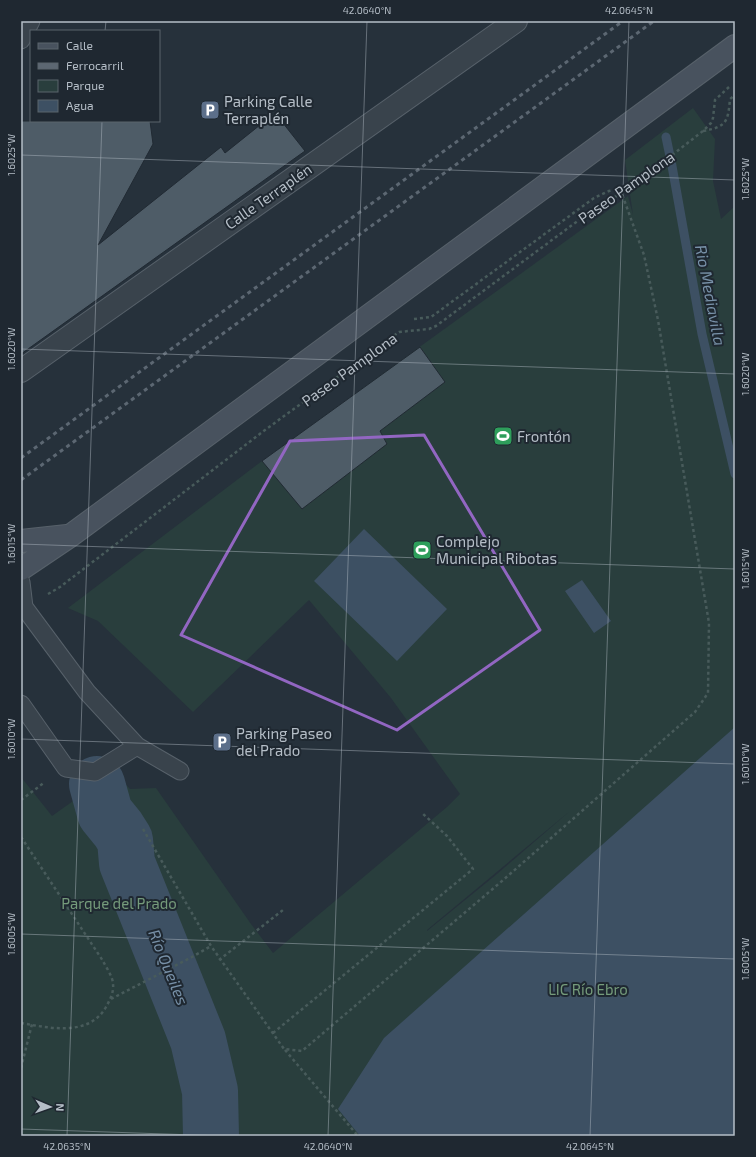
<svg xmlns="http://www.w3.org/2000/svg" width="756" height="1157" font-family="'Exo 2',sans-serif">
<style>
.green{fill:#293e3d;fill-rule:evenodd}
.water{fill:#3d5063}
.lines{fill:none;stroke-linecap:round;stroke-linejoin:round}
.stream{stroke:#3d5063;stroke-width:9}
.river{stroke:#3d5063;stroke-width:56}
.building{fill:#4e5c67;stroke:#212a33}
.service-casing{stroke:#57616a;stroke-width:19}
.minor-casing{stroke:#57616a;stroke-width:24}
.secondary-casing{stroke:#57616a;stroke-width:24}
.path{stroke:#485b5b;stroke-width:2.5;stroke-dasharray:3 3;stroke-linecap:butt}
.service{stroke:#39434c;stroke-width:17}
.minor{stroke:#39434c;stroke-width:22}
.secondary{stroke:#48525e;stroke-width:22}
.rail{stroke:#5c6772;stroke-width:3;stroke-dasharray:4 4;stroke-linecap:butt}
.marked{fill:none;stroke:#9266c2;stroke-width:3;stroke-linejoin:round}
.ticks{fill:none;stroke:#b5bec7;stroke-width:1;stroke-opacity:0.45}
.labels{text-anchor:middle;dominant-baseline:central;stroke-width:4;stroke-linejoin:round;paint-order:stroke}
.poi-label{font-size:15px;fill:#b5bec7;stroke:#1f2831;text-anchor:start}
.street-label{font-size:15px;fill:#b5bec7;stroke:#1f2831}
.park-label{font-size:15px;fill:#759b7b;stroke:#1f2831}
.water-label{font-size:16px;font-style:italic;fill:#7891a8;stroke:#1f2831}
.neatline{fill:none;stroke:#b5bec7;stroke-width:1.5}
.ticks-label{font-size:10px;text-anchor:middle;fill:#b5bec7}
</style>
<rect width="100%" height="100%" fill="#26313b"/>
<!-- green -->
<path class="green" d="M 693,108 L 715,139 L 713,181 L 721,219 L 735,206 L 735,1136 L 21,1136 L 21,777 L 52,816 L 114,772 L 130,789 L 156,788 L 251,924 L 273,953 L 447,807 L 460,794 L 391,698 L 309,600 L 193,712 L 98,621 L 68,608 L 262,461 L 628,196 L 633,215 L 625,160 ZM 570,811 L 497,874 L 427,931 L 427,930 Z"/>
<!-- water -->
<path class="water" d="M 364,529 L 447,609 L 397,661 L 314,581 Z
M 582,580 L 611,621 L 594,633 L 565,591 Z
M 735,727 L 735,1136 L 360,1136 L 338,1109 L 384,1038 Z"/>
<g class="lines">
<!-- stream -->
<path class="stream" d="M 666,137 L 672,166 L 702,334 L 735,474"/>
<!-- river -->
<path class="river" d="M 97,784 L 105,813 L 118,829 L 125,840 L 127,863 L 198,1040 L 210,1091 L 211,1136"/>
</g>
<!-- building -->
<path class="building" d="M 275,113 L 305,151 L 21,354 L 21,121 L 150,121 L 153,144 L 98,245 L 221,147 L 225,153 Z
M 420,347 L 445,382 L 380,431 L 387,444 L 302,509 L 262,461 Z"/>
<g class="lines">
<defs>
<path id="service" d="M 21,40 L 31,21
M 21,582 L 24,607 L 87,692 L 137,746 L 180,771
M 21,704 L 66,768 L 95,772 L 137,746"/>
<path id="minor" d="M 21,371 L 516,21"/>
<path id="secondary" d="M 21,541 L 67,536
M 21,569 L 70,536 L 735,46"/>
</defs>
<!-- service casing -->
<use href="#service" class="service-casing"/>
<!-- minor casing -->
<use href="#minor" class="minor-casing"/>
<!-- secondary casing -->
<use href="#secondary" class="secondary-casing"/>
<!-- path -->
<path class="path" d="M 703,131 C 727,127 728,121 730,99 L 735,95
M 414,319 L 431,317 L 594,198 L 609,191 L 630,186
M 48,594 L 60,587 L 265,430 L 399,332 L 429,329 L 436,326 L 583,217 L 607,200 L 622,194 L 703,131 L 711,123 L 713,118 L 715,100 L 729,87
M 21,800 L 45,782
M 143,829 L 211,946 L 284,1049 L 302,1051 L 502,881 L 695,712 L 708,693 L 709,623 L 658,320 L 644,255 L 622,194
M 21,837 L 103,961 C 106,967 113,977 113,984 C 114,992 110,1000 106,1007 C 89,1037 49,1028 21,1023
M 219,960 L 283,910
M 111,999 L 192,957 L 211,946
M 273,1033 L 473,869 L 447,836 L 421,812
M 285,1050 L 358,1136
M 21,1068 L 32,1024"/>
<!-- service -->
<use href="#service" class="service"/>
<!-- minor -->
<use href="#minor" class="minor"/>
<!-- secondary -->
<use href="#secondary" class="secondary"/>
<!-- rail -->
<path class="rail" d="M 21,458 L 623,21
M 21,480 L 654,21"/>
</g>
<!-- marked area -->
<path class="marked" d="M 424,435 L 540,630 L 397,730 L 181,635 L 290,441 Z"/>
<!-- ticks -->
<path class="ticks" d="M 105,31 L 106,21M 21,155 L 735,180M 21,349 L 735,374M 21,544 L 735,569M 21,739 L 735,764M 21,934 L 735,959M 21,1129 L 223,1136M 67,1136 L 102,121M 328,1136 L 367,21M 590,1136 L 629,21"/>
<!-- icons -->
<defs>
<symbol id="parking-square" viewBox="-11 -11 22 22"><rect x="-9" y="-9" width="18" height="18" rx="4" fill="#5c6f8a" stroke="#1f2831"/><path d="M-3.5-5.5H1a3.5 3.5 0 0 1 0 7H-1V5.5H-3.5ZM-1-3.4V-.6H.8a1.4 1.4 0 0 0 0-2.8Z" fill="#fff"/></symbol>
<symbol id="stadium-square" viewBox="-11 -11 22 22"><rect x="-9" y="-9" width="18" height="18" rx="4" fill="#2e9e5b" stroke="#1f2831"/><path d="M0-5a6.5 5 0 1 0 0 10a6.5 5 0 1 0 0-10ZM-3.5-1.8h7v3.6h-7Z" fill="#fff"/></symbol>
</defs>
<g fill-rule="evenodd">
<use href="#parking-square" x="199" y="99" width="22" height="22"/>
<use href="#stadium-square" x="492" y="425" width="22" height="22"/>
<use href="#stadium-square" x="411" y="539" width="22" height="22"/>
<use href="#parking-square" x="211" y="731" width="22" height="22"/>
</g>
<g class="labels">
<!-- poi labels -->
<g class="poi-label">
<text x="224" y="101">Parking Calle<tspan x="224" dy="17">Terraplén</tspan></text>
<text x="517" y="436">Frontón</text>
<text x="436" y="541">Complejo<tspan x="436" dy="17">Municipal Ribotas</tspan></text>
<text x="236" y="733">Parking Paseo<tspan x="236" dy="17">del Prado</tspan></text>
</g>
<!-- street labels -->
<g class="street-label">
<text transform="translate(626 187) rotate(-35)">Paseo Pamplona</text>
<text transform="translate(268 196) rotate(-35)">Calle Terraplén</text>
<text transform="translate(349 369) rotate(-36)">Paseo Pamplona</text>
</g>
<!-- park labels -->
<g class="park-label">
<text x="119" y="903">Parque del Prado</text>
<text x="588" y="989">LIC Río Ebro</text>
</g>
<!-- water labels -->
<g class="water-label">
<text transform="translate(711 295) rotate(79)">Rio Mediavilla</text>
<text transform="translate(169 967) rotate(68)">Río Queiles</text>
</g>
</g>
<!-- border -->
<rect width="756" height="1157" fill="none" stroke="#1f2831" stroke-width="44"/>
<!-- legend -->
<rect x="30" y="30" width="130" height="92" fill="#1f2831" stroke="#5b646d"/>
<rect x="38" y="43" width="20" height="6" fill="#48525e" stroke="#5b646d"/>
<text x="66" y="50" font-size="12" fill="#b5bec7">Calle</text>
<rect x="38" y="63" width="20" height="6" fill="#5c6772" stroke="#5b646d"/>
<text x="66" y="70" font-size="12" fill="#b5bec7">Ferrocarril</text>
<rect x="38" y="80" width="20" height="12" fill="#293e3d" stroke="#5b646d"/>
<text x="66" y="90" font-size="12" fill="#b5bec7">Parque</text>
<rect x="38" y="100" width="20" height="12" fill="#3d5063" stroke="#5b646d"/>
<text x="66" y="110" font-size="12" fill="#b5bec7">Agua</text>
<!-- north arrow -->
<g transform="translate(50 1107) rotate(92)" stroke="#1f2831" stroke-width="3" paint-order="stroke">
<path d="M0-3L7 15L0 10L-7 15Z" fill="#b5bec7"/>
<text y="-6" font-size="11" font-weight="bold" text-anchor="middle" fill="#b5bec7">N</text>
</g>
<rect x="22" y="22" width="712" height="1113" class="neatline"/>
<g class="ticks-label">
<text x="367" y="14">42.0640°N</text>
<text x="629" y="14">42.0645°N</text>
<text transform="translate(11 155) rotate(-90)" y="4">1.6025°W</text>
<text transform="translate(745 179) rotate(-90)" y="4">1.6025°W</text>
<text transform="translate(11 349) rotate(-90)" y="4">1.6020°W</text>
<text transform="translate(745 374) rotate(-90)" y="4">1.6020°W</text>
<text transform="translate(11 544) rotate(-90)" y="4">1.6015°W</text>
<text transform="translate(745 569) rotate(-90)" y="4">1.6015°W</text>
<text transform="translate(11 739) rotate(-90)" y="4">1.6010°W</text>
<text transform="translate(745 764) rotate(-90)" y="4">1.6010°W</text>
<text transform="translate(11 934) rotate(-90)" y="4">1.6005°W</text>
<text transform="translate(745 959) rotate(-90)" y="4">1.6005°W</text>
<text x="67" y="1150">42.0635°N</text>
<text x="328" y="1150">42.0640°N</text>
<text x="590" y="1150">42.0645°N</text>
</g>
</svg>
